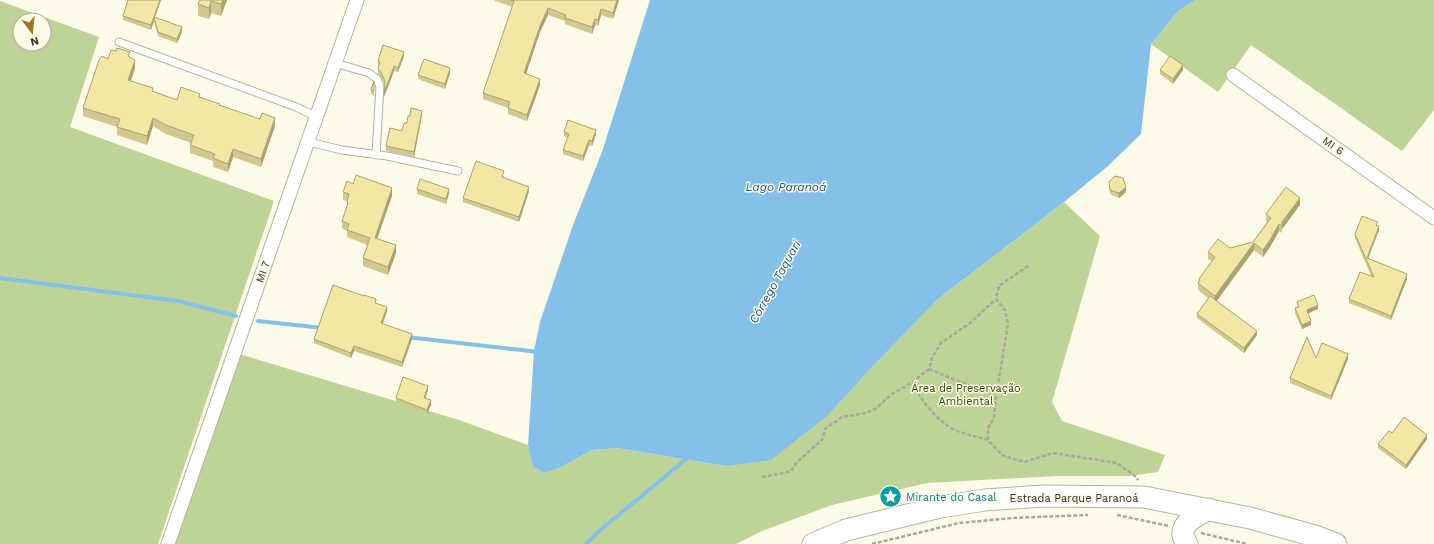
<svg xmlns="http://www.w3.org/2000/svg" width="1434" height="544" font-family="'Work Sans',sans-serif">
<style>
.green{fill:#bed397;fill-rule:evenodd}
.water{fill:#84c0e8}
.lines{fill:none;stroke-linecap:round;stroke-linejoin:round}
.stream{stroke:#84c0e8;stroke-width:4}
.service-casing{stroke:#b5b2a1;stroke-width:9}
.minor-casing{stroke:#b5b2a1;stroke-width:15}
.primary-casing{stroke:#b5b2a1;stroke-width:23}
.path{stroke:#a9a799;stroke-width:2.5;stroke-dasharray:4 2;stroke-linecap:butt}
.service{stroke:#fff;stroke-width:7}
.minor{stroke:#fff;stroke-width:13}
.primary{stroke:#fff;stroke-width:21}
.wall{fill:#d1c78f}
.shaded-wall{fill:#aaa274}
.building{fill:#f3e7a6;stroke:#aaa274}
.labels{text-anchor:middle;dominant-baseline:central;stroke-width:3;stroke-linejoin:round;paint-order:stroke}
.street-label{font-size:11px;fill:#34332c;stroke:#fdfae7}
.park-label{font-size:11px;fill:#364700;stroke:#fdfae7}
.culture-label{font-size:11px;fill:#0d838f;stroke:#fdfae7;text-anchor:start}
.water-label{font-size:12px;font-style:italic;fill:#165c83;stroke:#fdfae7}
</style>
<rect width="100%" height="100%" fill="#fdfae7"/>
<!-- green -->
<path class="green" d="M 1196,0 L 1434,0 L 1434,110 L 1402,151 L 1251,45 L 1218,92 L 1151,44 L 1178,11 Z
M 0,1 L 99,37 L 70,127 L 274,201 L 158,544 L 0,544 ZM 20,20 L 44,20 L 44,44 L 20,44 Z
M 1064,202 L 1100,236 L 1052,402 L 1062,421 L 1165,455 L 1158,472 L 1129,476 L 1055,476 L 927,483 L 832,505 L 762,531 L 736,544 L 169,544 L 239,354 L 459,420 L 528,445 L 533,467 L 545,473 L 561,467 L 592,450 L 616,448 L 726,466 L 828,415 L 878,361 L 938,299 Z"/>
<!-- water -->
<path class="water" d="M 650,0 L 1196,0 L 1178,11 L 1151,44 L 1141,134 L 1108,166 L 1064,202 L 938,299 L 878,361 L 828,415 L 771,460 L 726,466 L 616,448 L 592,450 L 561,467 L 545,473 L 533,467 L 528,445 L 534,351 L 540,322 L 573,225 L 602,152 Z"/>
<g class="lines">
<!-- stream -->
<path class="stream" d="M 0,278 L 178,301 L 236,316
M 258,321 L 323,328
M 407,337 L 539,352
M 586,544 L 599,531 L 678,466 L 686,459 L 688,455"/>
<defs>
<path id="service" d="M 119,42 L 296,107 L 317,117
M 335,63 L 369,73 L 377,79 L 380,87 L 376,155
M 309,142 L 342,150 L 387,156 L 458,171"/>
<path id="minor" d="M 1233,75 L 1434,218
M 168,544 L 357,0"/>
<path id="primary" d="M 813,544 L 846,530 L 940,507 L 985,500 L 1043,496 L 1144,497 L 1250,518 L 1315,536 L 1336,544
M 1187,544 C 1186,541 1183,538 1183,535 C 1181,522 1200,514 1209,509"/>
</defs>
<!-- service casing -->
<use href="#service" class="service-casing"/>
<!-- minor casing -->
<use href="#minor" class="minor-casing"/>
<!-- primary casing -->
<use href="#primary" class="primary-casing"/>
<!-- path -->
<path class="path" d="M 1028,266 L 999,286 L 996,299 L 1005,310 L 1008,324 L 996,397 L 994,418 L 988,428 L 988,440 L 1002,455 L 1024,462 L 1053,453 L 1117,463 L 1135,476 L 1138,480
M 929,369 L 996,397
M 913,382 C 919,399 938,422 955,430 C 965,434 977,437 988,440
M 762,477 L 774,475 L 791,471 L 797,462 L 822,440 L 825,429 L 842,417 L 866,413 L 875,409 L 892,394 L 913,382 L 929,369 L 932,358 L 941,343 L 970,323 L 996,299
M 1117,515 L 1169,526
M 1201,533 L 1247,544
M 872,544 L 959,523 L 1012,518 L 1088,515"/>
<!-- service -->
<use href="#service" class="service"/>
<!-- minor -->
<use href="#minor" class="minor"/>
<!-- primary -->
<use href="#primary" class="primary"/>
</g>
<!-- wall -->
<path class="wall" d="M 128,0 L 161,0 L 155,18 L 182,32 L 177,43 L 158,36 L 154,21 L 151,30 L 123,20 L 123,16 Z
M 200,0 L 227,0 L 221,16 L 211,13 L 209,19 L 198,16 L 198,4 Z
M 495,0 L 619,0 L 613,19 L 601,15 L 598,26 L 595,25 L 592,34 L 565,24 L 565,21 L 548,15 L 540,32 L 526,74 L 540,85 L 527,121 L 508,114 L 508,108 L 483,99 L 483,93 L 513,7 L 495,1 Z
M 404,56 L 398,72 L 394,71 L 384,97 L 385,85 L 381,77 L 378,74 L 378,69 L 379,66 L 378,66 L 378,61 Z
M 130,57 L 135,68 L 131,81 L 153,92 L 177,100 L 200,97 L 220,105 L 275,126 L 261,167 L 233,157 L 228,172 L 213,167 L 213,161 L 190,153 L 190,145 L 191,143 L 166,134 L 153,126 L 147,145 L 117,135 L 117,127 L 83,116 L 83,108 L 108,59 Z
M 1160,70 L 1183,70 L 1173,84 L 1160,74 Z
M 450,73 L 445,89 L 418,79 L 418,75 Z
M 374,81 L 374,96 L 371,94 L 371,90 Z
M 422,115 L 414,157 L 386,151 L 386,146 L 402,131 L 407,123 Z
M 564,132 L 596,134 L 592,146 L 589,145 L 583,161 L 563,154 L 563,150 L 568,138 L 564,136 Z
M 504,176 L 504,177 L 529,191 L 519,222 L 463,202 L 463,198 Z
M 1109,182 L 1126,192 L 1119,198 L 1110,194 L 1109,186 Z
M 417,189 L 449,193 L 446,204 L 417,194 Z
M 343,192 L 392,196 L 377,238 L 396,253 L 388,275 L 363,266 L 363,258 L 367,245 L 347,237 L 347,231 L 342,228 L 342,221 L 347,207 L 347,201 L 343,200 Z
M 1300,205 L 1282,229 L 1282,233 L 1279,231 L 1270,247 L 1263,257 L 1254,250 L 1217,301 L 1257,335 L 1244,353 L 1197,318 L 1197,314 L 1208,298 L 1198,290 L 1198,283 L 1199,282 L 1199,279 L 1212,261 L 1208,259 L 1208,252 L 1230,248 L 1253,242 L 1267,222 L 1266,221 L 1266,214 Z
M 1378,225 L 1379,230 L 1368,259 L 1407,279 L 1391,320 L 1349,303 L 1349,299 L 1371,276 L 1355,238 L 1355,234 Z
M 1297,302 L 1318,309 L 1308,313 L 1311,325 L 1302,329 L 1295,313 L 1295,308 L 1298,308 Z
M 376,303 L 387,311 L 383,324 L 412,339 L 402,367 L 354,351 L 351,358 L 314,343 L 314,339 Z
M 1316,358 L 1348,359 L 1331,400 L 1290,383 L 1290,378 Z
M 428,390 L 425,398 L 431,405 L 427,414 L 396,402 L 396,398 Z
M 1392,433 L 1427,439 L 1406,469 L 1378,448 L 1378,444 Z"/>
<!-- shaded-wall -->
<path class="shaded-wall" d="M 160,0 L 161,0 L 154,19 L 154,17 L 154,21 L 151,30 L 151,25 Z
M 223,0 L 227,0 L 221,16 L 221,4 Z
M 617,0 L 619,0 L 613,19 L 613,13 Z
M 211,1 L 211,13 L 209,19 L 209,8 Z
M 548,8 L 548,15 L 540,32 L 524,80 L 524,73 L 540,26 Z
M 601,9 L 601,15 L 598,26 L 598,20 Z
M 595,19 L 595,25 L 592,34 L 592,27 Z
M 182,27 L 182,32 L 177,43 L 177,39 Z
M 404,52 L 404,56 L 398,72 L 398,68 Z
M 135,60 L 135,68 L 128,88 L 128,80 Z
M 1183,65 L 1183,70 L 1173,84 L 1173,79 Z
M 394,66 L 394,71 L 384,97 L 384,93 Z
M 450,68 L 450,73 L 445,89 L 445,84 Z
M 540,79 L 540,85 L 527,121 L 527,115 Z
M 422,111 L 422,115 L 414,157 L 414,152 Z
M 153,118 L 153,126 L 147,145 L 147,136 Z
M 275,118 L 275,126 L 261,167 L 261,159 Z
M 596,130 L 596,134 L 592,146 L 592,141 Z
M 589,140 L 589,145 L 583,161 L 583,156 Z
M 233,149 L 233,157 L 228,172 L 228,164 Z
M 529,187 L 529,191 L 519,222 L 519,217 Z
M 1126,187 L 1126,192 L 1119,198 L 1119,193 Z
M 392,188 L 392,196 L 375,245 L 375,238 Z
M 449,189 L 449,193 L 446,204 L 446,199 Z
M 1300,198 L 1300,205 L 1282,229 L 1282,222 Z
M 1279,224 L 1279,231 L 1270,247 L 1263,257 L 1263,250 Z
M 1379,226 L 1379,230 L 1367,261 L 1367,258 Z
M 1254,243 L 1254,250 L 1215,303 L 1215,296 Z
M 396,245 L 396,253 L 388,275 L 388,267 Z
M 1407,274 L 1407,279 L 1391,320 L 1391,316 Z
M 1318,305 L 1318,309 L 1307,314 L 1307,310 Z
M 387,307 L 387,311 L 381,328 L 381,323 Z
M 1311,321 L 1311,325 L 1302,329 L 1302,325 Z
M 1257,331 L 1257,335 L 1244,353 L 1244,348 Z
M 412,334 L 412,339 L 402,367 L 402,362 Z
M 354,346 L 354,351 L 351,358 L 351,353 Z
M 1348,354 L 1348,359 L 1331,400 L 1331,396 Z
M 428,386 L 428,390 L 424,402 L 424,398 Z
M 431,400 L 431,405 L 427,414 L 427,410 Z
M 1427,435 L 1427,439 L 1406,469 L 1406,465 Z"/>
<!-- building -->
<path class="building" d="M 128,0 L 160,0 L 151,25 L 123,16 Z
M 200,0 L 223,0 L 221,4 L 211,1 L 209,8 L 198,4 Z
M 511,0 L 617,0 L 613,13 L 601,9 L 598,20 L 595,19 L 592,27 L 565,18 L 566,15 L 548,8 L 540,26 L 524,73 L 540,79 L 527,115 L 508,108 L 510,102 L 483,93 L 514,1 Z
M 154,17 L 182,27 L 177,39 L 158,32 Z
M 383,45 L 404,52 L 398,68 L 394,66 L 384,93 L 385,81 L 381,72 L 378,69 L 380,62 L 378,61 Z
M 117,48 L 130,52 L 128,56 L 135,60 L 128,80 L 153,88 L 152,91 L 177,100 L 181,87 L 200,94 L 199,97 L 220,104 L 219,105 L 260,119 L 262,113 L 275,118 L 261,159 L 233,149 L 228,164 L 213,158 L 215,154 L 190,145 L 194,135 L 166,125 L 153,118 L 147,136 L 117,127 L 120,119 L 83,108 L 99,60 L 102,56 L 108,59 L 111,50 L 116,51 Z
M 1170,56 L 1183,65 L 1173,79 L 1160,70 Z
M 424,59 L 450,68 L 445,84 L 418,75 Z
M 374,81 L 374,91 L 371,90 Z
M 411,108 L 422,111 L 414,152 L 386,146 L 390,128 L 402,131 L 404,123 L 407,123 L 408,116 L 410,116 Z
M 568,120 L 596,130 L 592,141 L 589,140 L 583,156 L 563,150 L 569,134 L 564,132 Z
M 476,161 L 504,171 L 502,177 L 529,187 L 519,217 L 463,198 Z
M 356,175 L 392,188 L 375,238 L 396,245 L 388,267 L 363,258 L 370,238 L 347,230 L 349,224 L 342,221 L 348,203 L 347,202 L 349,194 L 343,192 L 347,181 L 353,184 Z
M 1115,176 L 1123,178 L 1126,187 L 1119,193 L 1110,190 L 1109,182 Z
M 420,179 L 449,189 L 446,199 L 417,189 Z
M 1286,187 L 1300,198 L 1282,222 L 1282,226 L 1279,224 L 1270,240 L 1263,250 L 1254,243 L 1215,296 L 1198,283 L 1200,280 L 1199,279 L 1215,257 L 1208,252 L 1218,239 L 1230,248 L 1253,242 L 1271,218 L 1266,214 Z
M 1362,216 L 1378,222 L 1376,225 L 1379,226 L 1367,258 L 1407,274 L 1391,316 L 1349,299 L 1360,272 L 1374,277 L 1355,234 Z
M 333,285 L 364,296 L 364,295 L 376,299 L 375,303 L 387,307 L 381,323 L 412,334 L 402,362 L 354,346 L 351,353 L 314,339 Z
M 1314,295 L 1318,305 L 1307,310 L 1311,321 L 1302,325 L 1295,308 L 1299,307 L 1297,302 Z
M 1210,296 L 1257,331 L 1244,348 L 1197,314 Z
M 1307,337 L 1316,358 L 1322,343 L 1348,354 L 1331,396 L 1290,378 Z
M 403,377 L 428,386 L 424,398 L 431,400 L 427,410 L 396,398 Z
M 1404,417 L 1427,435 L 1406,465 L 1378,444 L 1389,431 L 1392,433 Z"/>
<!-- icons -->
<defs>
<symbol id="sight-disc" viewBox="-11 -11 22 22"><circle r="9.5" fill="#0f9aa8" stroke="#fdfae7"/><path d="M0-6L1.8-2.2L6-1.7L2.9 1.2L3.7 5.4L0 3.3L-3.7 5.4L-2.9 1.2L-6-1.7L-1.8-2.2Z" fill="#fff"/></symbol>
</defs>
<g fill-rule="evenodd">
<use href="#sight-disc" x="878" y="484" width="25" height="25"/>
</g>
<g class="labels">
<!-- street labels -->
<g class="street-label">
<text transform="translate(1333 146) rotate(35)">MI 6</text>
<text transform="translate(263 272) rotate(-71)">MI 7</text>
<text x="1074" y="498">Estrada Parque Paranoá</text>
</g>
<!-- park labels -->
<g class="park-label">
<text x="966" y="388">Área de Preservação<tspan x="966" dy="13">Ambiental</tspan></text>
</g>
<!-- culture labels -->
<g class="culture-label">
<text x="906" y="497">Mirante do Casal</text>
</g>
<!-- water labels -->
<g class="water-label">
<text x="786" y="187">Lago Paranoá</text>
<text transform="translate(775 282) rotate(-61)">Córrego Taquari</text>
</g>
</g>
<!-- north arrow -->
<g transform="translate(32 32) rotate(164)"><circle r="19" fill="#fdfae7" stroke="#adaa9c"/>
<path d="M0-3L7 15L0 10L-7 15Z" fill="#9e7624"/>
<text y="-6" font-size="11" font-weight="bold" text-anchor="middle" fill="#34332c">N</text>
</g>
</svg>
